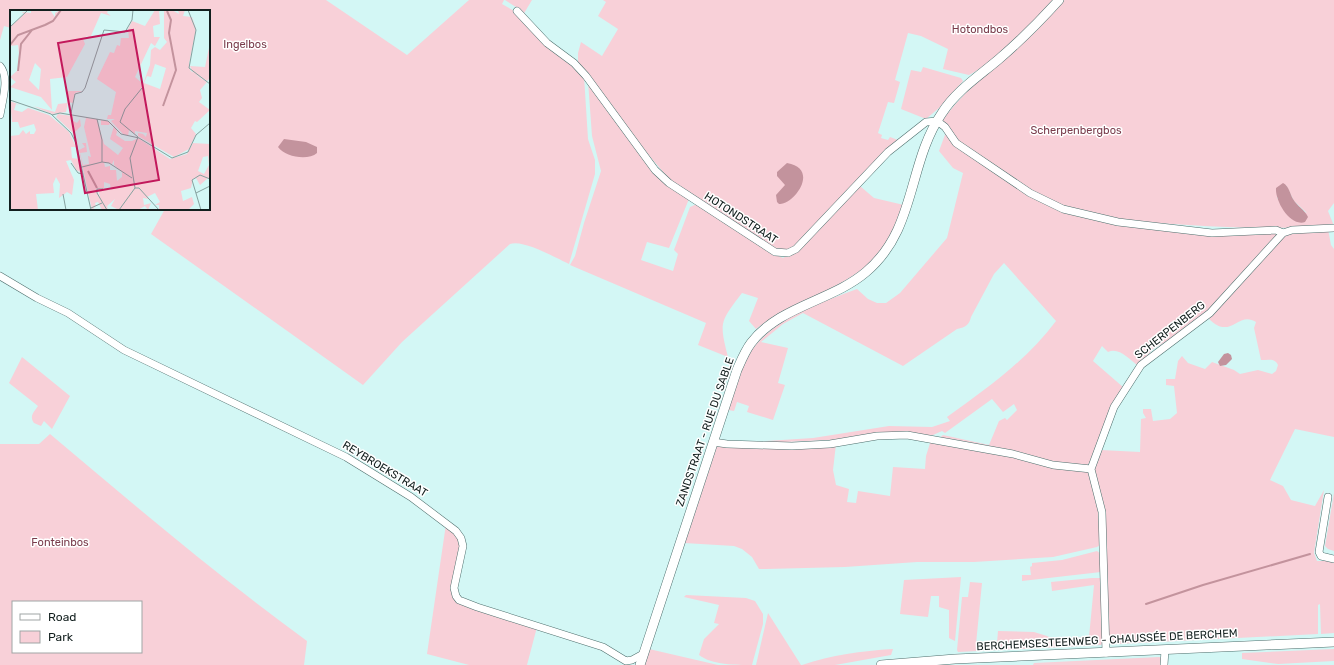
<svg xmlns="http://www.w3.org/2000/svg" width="1334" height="665" font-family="Rubik,sans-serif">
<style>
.green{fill:#f8d0d8;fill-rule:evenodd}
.water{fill:#c3939d}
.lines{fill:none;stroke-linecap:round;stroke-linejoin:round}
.stream{stroke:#c3939d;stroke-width:2}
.minor-casing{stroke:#4d6e6c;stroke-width:8}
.major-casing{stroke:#4d6e6c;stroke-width:10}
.minor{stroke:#fff;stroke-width:7}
.major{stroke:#fff;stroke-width:9}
.labels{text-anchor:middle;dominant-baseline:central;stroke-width:3;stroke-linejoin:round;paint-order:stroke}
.park-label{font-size:11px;fill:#793b4b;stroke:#fff}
.street-label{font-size:11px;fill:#121f1e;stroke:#fff}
.inset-river{fill:none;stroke:#c3939d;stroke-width:2}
.inset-road{fill:none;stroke:#86a19f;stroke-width:1}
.view{fill:#c2185b;fill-opacity:0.15;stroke:#c2185b;stroke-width:2}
.inset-edge{fill:none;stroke:#121f1e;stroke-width:2}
</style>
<rect width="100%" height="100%" fill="#d3f7f5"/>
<!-- green -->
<path class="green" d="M 0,0 L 326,0 L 407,55 L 469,0 L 504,0 L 502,4 L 516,12 L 584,76 L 588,139 L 595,160 L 595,174 L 569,264 C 556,258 523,239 510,244 L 402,342 L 363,385 L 151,234 L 165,209 L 209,209 L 209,11 L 11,11 L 11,28 L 4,26 L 0,40 Z
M 505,0 L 532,0 L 523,15 L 519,9 Z
M 603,0 L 1053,0 C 1034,22 995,62 969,75 L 943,69 L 948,49 L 921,36 L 908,33 L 895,80 L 900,82 L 894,103 L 888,102 L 878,133 L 882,135 L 881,138 L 888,140 L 890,137 L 898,140 L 806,238 L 790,250 L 779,251 L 670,180 L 646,152 L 578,62 L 578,53 L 581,42 L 602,56 L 618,29 L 598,16 L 606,2 Z
M 1064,0 L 1334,0 L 1334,203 L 1328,211 L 1334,226 C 1271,230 1208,227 1144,222 L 1198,235 L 1276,232 L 1278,234 L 1204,316 L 1176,336 L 1153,349 L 1138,366 C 1129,359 1119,347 1108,352 L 1102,346 L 1093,361 L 1123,387 L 1116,397 L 1090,462 L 1084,469 L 1089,473 L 1100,506 L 1100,545 L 1097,547 L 1053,557 L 974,562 L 917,562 L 845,567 L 766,569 L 759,569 L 752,557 L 742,549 L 734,546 L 684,543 L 717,445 L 836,444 L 833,470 L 836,485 L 849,489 L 847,502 L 856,503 L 858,491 L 890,496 L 893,467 L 925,469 L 926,456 L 931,440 L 938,439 L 943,435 L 989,445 L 999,421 L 1005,418 L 1007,420 L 1017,410 L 1014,404 L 1003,412 L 992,399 L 945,433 L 942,431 L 933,435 L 765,443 L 766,441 L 813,438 L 889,426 L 932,427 L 950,421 L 947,417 C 986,389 1027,360 1056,321 L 1004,263 L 994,274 L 971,317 C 969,325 966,327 957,329 L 903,366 L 803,313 L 783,324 L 761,342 L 788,348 L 778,383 L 785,385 L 773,420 L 747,412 L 749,406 L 737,402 L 734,411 L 728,410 C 733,395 737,380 743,366 C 762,321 815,305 857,289 L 868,299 L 877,303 L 886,303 L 900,293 L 947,238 L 963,173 L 953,168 L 939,151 L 946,132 L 940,124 C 963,90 996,67 1026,40 C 1040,28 1052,14 1064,0 ZM 1286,185 L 1294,201 L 1307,213 L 1280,201 L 1277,198 Z
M 923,67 L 961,78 L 963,81 L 939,108 L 926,119 L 901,109 L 911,70 L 921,72 Z
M 588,81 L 640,152 L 689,199 L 669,248 L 647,242 L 641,260 L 673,271 L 678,254 L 674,250 L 690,207 L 697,204 L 772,253 L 783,258 L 790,254 L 860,186 L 874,198 L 904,205 C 898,222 892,240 879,254 C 846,290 794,300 756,329 L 749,321 L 758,298 L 742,293 C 720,322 719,322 728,357 L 698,345 L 706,323 L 570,265 L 575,256 L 584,223 L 601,171 L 592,136 Z
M 1328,229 L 1331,245 L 1334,249 L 1334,437 L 1295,429 L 1270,480 L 1283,486 L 1291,500 L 1315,506 L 1324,490 L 1314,553 L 1317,561 L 1334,561 L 1334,633 L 1321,634 L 1320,604 L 1318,605 L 1318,634 L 1117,644 L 1109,637 L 1105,581 L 1104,510 L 1094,468 L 1101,450 L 1140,452 L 1141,419 L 1146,418 L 1143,413 L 1143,409 L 1151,409 L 1153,421 L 1170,419 L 1177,413 L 1174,386 L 1166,385 L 1166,379 L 1175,379 L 1178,361 L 1182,356 L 1188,363 L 1205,369 L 1212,362 L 1234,370 L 1240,374 L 1258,370 L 1272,374 L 1276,371 L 1278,365 C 1275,358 1268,360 1261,360 L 1254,328 L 1256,322 C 1238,310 1231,341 1209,319 L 1282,234 Z
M 22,357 L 70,396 L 52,429 L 44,421 L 41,426 L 34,423 C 29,416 34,412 38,406 L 9,383 Z
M 50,434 C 134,505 218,576 307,641 L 304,665 L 0,665 L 0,444 L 39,444 ZM 13,602 L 141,602 L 141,652 L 13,652 Z
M 1334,493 L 1334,551 L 1328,549 L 1325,546 Z
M 446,524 L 455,532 L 460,542 L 452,594 L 537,627 L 527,665 L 469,665 L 427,654 Z
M 1097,551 L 1101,554 L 1101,572 L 1022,581 L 1022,575 L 1031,575 L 1030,567 L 1032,566 L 1032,563 L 1062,560 Z
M 961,577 L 955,641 L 949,638 L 949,610 L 939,607 L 939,596 L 931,596 L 928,617 L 900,614 L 904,580 Z
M 1092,578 L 1101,578 L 1103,642 L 1101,645 L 958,652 L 957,650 L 962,597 L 968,597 L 970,582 L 982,583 L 976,644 L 997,643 L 998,631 L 1034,632 L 1047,636 L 1053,639 L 1089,637 L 1094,585 L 1052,591 L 1051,582 Z
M 686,595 L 746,598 L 755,601 L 763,614 L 763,624 L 752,665 C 736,665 712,665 699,655 L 704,639 L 719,624 L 714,623 L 719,605 L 684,597 Z
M 768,613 L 801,665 L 756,665 Z
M 649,649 L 718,665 L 644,665 Z
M 893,649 L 891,655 L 835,665 L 802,665 C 832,655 861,651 893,649 Z
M 1334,649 L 1334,661 L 1278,664 L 1242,659 L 1242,653 Z
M 1159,657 L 1162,658 L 1162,665 L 1033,665 L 1034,663 Z"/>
<!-- water -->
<path class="water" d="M 284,139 L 306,142 L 317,147 L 317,153 C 308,161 285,157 278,147 Z
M 787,163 C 821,169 793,206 779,204 L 777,202 L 776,195 L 785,185 L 777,176 L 777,172 Z
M 1283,183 C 1289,186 1290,194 1293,199 C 1297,206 1305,210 1308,217 L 1305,222 C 1290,227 1275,201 1276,188 Z
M 1228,353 L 1231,355 L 1232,359 L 1226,365 L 1220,366 L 1218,362 L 1224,354 Z"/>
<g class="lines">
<!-- stream -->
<path class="stream" d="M 1146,604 L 1203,585 L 1310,554"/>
<defs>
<path id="minor" d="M 517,11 L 547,43 L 574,63 L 586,76 L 655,170 L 669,183 L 775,252 L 788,253 L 796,249 L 888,152 L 926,122 L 937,121 L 945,127 L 956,143 L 1030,193 L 1063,209 L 1118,222 L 1212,233 L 1276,230 L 1283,233
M 0,66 C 10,77 2,102 0,115
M 0,276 L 37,298 L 68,313 L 124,350 L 346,457 L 411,497 L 456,531 L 461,538 L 463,546 L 454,588 L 456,596 L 459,600 L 477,607 L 603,647 L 626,661 L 632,660 L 643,654
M 713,442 L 727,444 L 792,446 L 830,444 L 877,436 L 907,435 L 1013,454 L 1053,465 L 1091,469
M 1328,497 L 1319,552 L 1321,556 L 1334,559
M 1106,653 L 1102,512 L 1091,469 L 1114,407 L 1141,365 L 1210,313 L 1283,233 L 1292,230 L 1334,228
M 1164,665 L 1165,650"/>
<path id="major" d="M 640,665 L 737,370 C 741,361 745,351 751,343 C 779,306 832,301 866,272 C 917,229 907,164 942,113 C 956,91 979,76 999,59 C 1020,41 1040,21 1059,0
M 881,665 L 955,659 L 1334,642"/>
</defs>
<!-- minor casing -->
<use href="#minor" class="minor-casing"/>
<!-- major casing -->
<use href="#major" class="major-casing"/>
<!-- minor -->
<use href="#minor" class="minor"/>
<!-- major -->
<use href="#major" class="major"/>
</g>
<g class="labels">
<!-- park labels -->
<g class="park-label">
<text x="980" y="29">Hotondbos</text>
<text x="245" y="44">Ingelbos</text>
<text x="1076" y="130">Scherpenbergbos</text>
<text x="60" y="542">Fonteinbos</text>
</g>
<!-- street labels -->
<g class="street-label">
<text transform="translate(741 218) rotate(33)">HOTONDSTRAAT</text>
<text transform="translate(1170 330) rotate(-38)">SCHERPENBERG</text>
<text transform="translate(705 432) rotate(-71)">ZANDSTRAAT - RUE DU SABLE</text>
<text transform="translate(385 469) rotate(31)">REYBROEKSTRAAT</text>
<text transform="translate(1107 640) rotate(-3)">BERCHEMSESTEENWEG - CHAUSSÉE DE BERCHEM</text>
</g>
</g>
<!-- overview -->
<g transform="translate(10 10)">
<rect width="200" height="200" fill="#d3f7f5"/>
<path d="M 21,0 L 40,0 L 45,7 L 45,3 L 50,0 L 98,0 L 97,3 L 101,6 L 91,3 L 80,28 L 77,26 L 73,29 L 75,34 L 57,67 L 40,69 L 42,100 L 31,87 L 0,77 L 6,72 L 0,67 L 8,60 L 9,44 L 8,35 L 0,36 L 0,17 L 14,4 L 12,2 L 21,3 ZM 25,53 L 31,59 L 29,80 L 19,70 ZM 145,0 L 149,0 L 150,14 L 143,16 L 144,27 L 150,27 L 145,36 L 141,33 L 125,67 L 133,74 L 140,55 L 141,40 L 145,37 L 150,40 L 157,32 L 154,28 L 154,1 L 162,0 L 169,4 L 168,0 L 175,0 L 173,6 L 182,7 L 186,19 L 179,54 L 180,60 L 183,63 L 180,56 L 195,57 L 200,33 L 200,68 L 197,71 L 184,64 L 197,72 L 190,80 L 192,88 L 189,92 L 200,100 L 187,112 L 185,111 L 181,118 L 186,124 L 179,139 L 164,147 L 128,126 L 128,123 L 133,124 L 136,127 L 137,123 L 125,121 L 125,124 L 119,120 L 118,126 L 113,124 L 101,111 L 105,109 L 97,109 L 98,105 L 101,105 L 106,82 L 87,69 L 100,42 L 104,43 L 107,35 L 110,36 L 111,28 L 119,28 L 118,19 L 122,11 L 135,16 ZM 145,54 L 156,58 L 150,79 L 134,73 L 137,66 L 141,67 ZM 58,81 L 73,81 L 65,83 L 63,93 L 58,92 L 56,102 L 42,104 L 23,96 L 45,102 L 48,94 L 57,93 ZM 0,91 L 10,95 L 6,94 L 4,100 L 12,102 L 18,98 L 39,105 L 59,122 L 66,137 L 61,137 L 62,148 L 69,149 L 72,163 L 66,160 L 61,150 L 56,151 L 64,170 L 62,185 L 57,182 L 49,188 L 50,174 L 46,167 L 43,174 L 44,183 L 26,184 L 28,200 L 0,200 L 0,126 L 9,125 L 13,120 L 16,124 L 20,121 L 20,124 L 24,124 L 26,120 L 24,114 L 10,118 L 8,112 L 2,112 ZM 48,104 L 63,106 L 63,111 L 67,113 L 70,109 L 71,116 L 64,123 L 68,133 L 62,122 L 46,107 ZM 76,108 L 87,109 L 94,134 L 108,145 L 113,138 L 100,129 L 104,116 L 100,113 L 99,115 L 91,115 L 91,110 L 97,111 L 101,113 L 105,117 L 107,122 L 106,125 L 115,131 L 122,131 L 128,128 L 160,149 L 177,144 L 183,133 L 200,134 L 200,169 L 198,168 L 190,175 L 186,168 L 183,169 L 181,178 L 171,181 L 173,191 L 182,187 L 184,194 L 178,200 L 149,200 L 149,195 L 145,195 L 150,192 L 145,183 L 137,187 L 139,189 L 133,188 L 134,195 L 141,193 L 138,200 L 135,196 L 128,200 L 109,200 L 101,196 L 105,189 L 97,196 L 98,200 L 92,200 L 88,192 L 85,193 L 86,196 L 82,200 L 69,140 L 75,137 L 72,133 L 76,133 L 77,142 L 70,143 L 73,155 L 79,154 L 78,146 L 81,147 L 74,117 ZM 198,146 L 199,155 L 194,164 L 188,161 L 193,147 ZM 104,150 L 104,155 L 112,162 L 112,167 L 107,171 L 106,160 L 100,160 L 100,156 L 95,157 L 94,152 L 102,154 ZM 94,172 L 100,174 L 101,180 L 88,179 L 90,188 L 86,179 L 94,178 Z" fill="#f8d0d8" fill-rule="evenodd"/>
<path class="inset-river" d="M 35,15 L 43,11 L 51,0M 0,35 L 8,25 L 35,15M 8,61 L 11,34 L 22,20M 153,96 L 166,60 L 159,23 L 161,10 L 157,1M 78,161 L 87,178"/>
<path class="inset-road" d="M 178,0 L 186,20 L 179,58 L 200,74M 0,17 L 18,0M 0,90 L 41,104 L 61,123 L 66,133 L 81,200M 61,103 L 65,84 L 72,82 L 75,78 L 94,20 L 115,22 L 122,10 L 123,0M 42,105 L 50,103 L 98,111 L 111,124 L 129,128 L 162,148 L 178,142 L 186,125 L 200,113M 87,109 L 92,130 L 92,152M 61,153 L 68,163 L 73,164M 72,157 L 92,152 L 99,153 L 122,168M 125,178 L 120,148 L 128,127 L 110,112 L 115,99 L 132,78M 125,178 L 129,178 L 149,200M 93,179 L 87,179 L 87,183 L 97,200M 186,183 L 200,176M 53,184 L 56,200M 81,198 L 92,193M 109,200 L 125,178M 191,200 L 182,170 L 190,165 L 200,169"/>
<path class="view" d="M 123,20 L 149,170 L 75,183 L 48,33 Z"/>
<rect width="200" height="200" class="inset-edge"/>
</g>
<!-- legend -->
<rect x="12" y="601" width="130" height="52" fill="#ffffff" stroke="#a0a5a5"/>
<rect x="20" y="614" width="20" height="6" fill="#ffffff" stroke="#a0a5a5"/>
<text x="48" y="621" font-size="12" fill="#121f1e">Road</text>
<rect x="20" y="631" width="20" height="12" fill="#f8d0d8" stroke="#a0a5a5"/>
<text x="48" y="641" font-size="12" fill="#121f1e">Park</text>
</svg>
